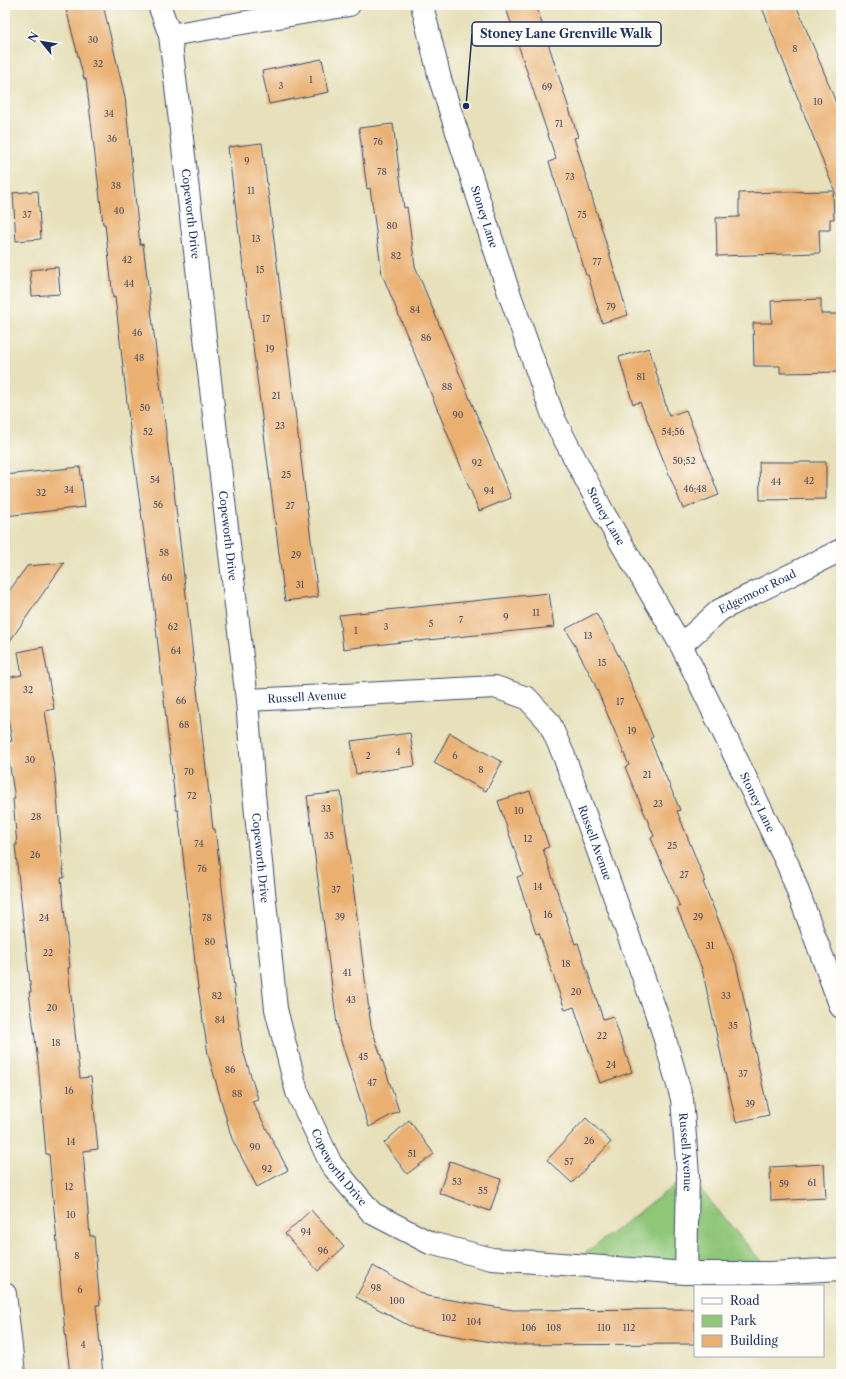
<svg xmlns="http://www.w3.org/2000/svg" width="846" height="1379" font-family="'Libre Caslon Text',serif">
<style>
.green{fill:#8fc678;stroke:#557a6b}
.building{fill:#eab072}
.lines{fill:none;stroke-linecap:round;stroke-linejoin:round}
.minor-casing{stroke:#3a4a6c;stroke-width:24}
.tertiary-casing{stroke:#3a4a6c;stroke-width:24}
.minor{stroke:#fff;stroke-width:22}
.tertiary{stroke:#fff;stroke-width:22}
.labels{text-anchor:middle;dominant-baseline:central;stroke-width:3;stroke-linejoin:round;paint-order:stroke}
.number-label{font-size:9px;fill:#4f4f63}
.street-label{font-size:11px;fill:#1b2f5e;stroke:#fdfcf7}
.leader{fill:none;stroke:#1b2f5e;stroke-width:1.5}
.callout-dot{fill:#1b2f5e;stroke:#fdfcf7;stroke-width:1.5}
.callout{fill:#fdfcf7;stroke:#1b2f5e;stroke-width:1.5}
.callout-label{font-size:12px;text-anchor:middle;font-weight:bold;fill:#1b2f5e}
</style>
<rect width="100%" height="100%" fill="#fdfcf7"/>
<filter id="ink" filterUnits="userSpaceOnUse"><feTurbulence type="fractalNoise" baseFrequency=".025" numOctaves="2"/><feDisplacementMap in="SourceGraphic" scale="8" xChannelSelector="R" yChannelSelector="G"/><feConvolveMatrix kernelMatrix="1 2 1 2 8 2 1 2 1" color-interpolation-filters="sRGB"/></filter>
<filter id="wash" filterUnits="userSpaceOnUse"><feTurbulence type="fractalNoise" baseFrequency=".012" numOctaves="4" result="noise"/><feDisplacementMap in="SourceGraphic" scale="16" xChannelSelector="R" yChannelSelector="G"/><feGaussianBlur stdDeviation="0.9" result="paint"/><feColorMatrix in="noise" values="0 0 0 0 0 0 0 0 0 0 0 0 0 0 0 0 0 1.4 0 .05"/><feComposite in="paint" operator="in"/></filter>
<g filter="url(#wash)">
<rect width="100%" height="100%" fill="#e7e0ba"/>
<!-- green -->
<path class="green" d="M 688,1175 L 771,1273 L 572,1263 Z"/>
<g id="blocks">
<!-- building -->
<path class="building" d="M 65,5 L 103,5 L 125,97 L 140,245 L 143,244 L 170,465 L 171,465 L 213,829 L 215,829 L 236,1004 L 242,1047 L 258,1099 L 252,1101 L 288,1170 L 257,1187 L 232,1139 L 208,1054 L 197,980 L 178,810 L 176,810 L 152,591 L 132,446 L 115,297 L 113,298 L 105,224 L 103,224 L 86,79 L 84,79 Z
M 505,5 L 536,5 L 578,137 L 574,138 L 628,315 L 602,323 L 588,275 L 586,275 L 575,238 L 573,238 L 549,162 L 556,159 Z
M 761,5 L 796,5 L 826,77 L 841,116 L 841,202 L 839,202 Z
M 322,59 L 329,92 L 269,104 L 262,71 Z
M 393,124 L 404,208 L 407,207 L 415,266 L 511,498 L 479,511 L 382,274 L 370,188 L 367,189 L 359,128 Z
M 262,143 L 318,597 L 285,601 L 228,147 Z
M 38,191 L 41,239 L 16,241 L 13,193 Z
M 833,191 L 834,219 L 830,219 L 830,230 L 819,230 L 820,253 L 717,256 L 716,218 L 739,217 L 739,193 Z
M 58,267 L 60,294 L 32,296 L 30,270 Z
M 821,299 L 821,314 L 841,314 L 841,372 L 780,373 L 780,366 L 754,366 L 753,323 L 772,323 L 771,301 Z
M 649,348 L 669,416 L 686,410 L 719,495 L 683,509 L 640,402 L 633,404 L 619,357 Z
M 759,462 L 826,462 L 826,499 L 760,500 Z
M 80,467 L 85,507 L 5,516 L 5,475 Z
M 64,563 L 5,648 L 5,597 L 27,566 Z
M 549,593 L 554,627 L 418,641 L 418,640 L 343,649 L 339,615 Z
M 596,613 L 622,662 L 653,737 L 650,739 L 680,810 L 677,811 L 705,881 L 703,882 L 736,963 L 769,1115 L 736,1122 L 702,969 L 677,908 L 680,907 L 651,838 L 654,836 L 625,767 L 629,765 L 592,678 L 566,629 Z
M 43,647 L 54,709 L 45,711 L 55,775 L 64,878 L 61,878 L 70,968 L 68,968 L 80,1078 L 91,1077 L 98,1149 L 83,1151 L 90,1236 L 94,1236 L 97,1271 L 100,1305 L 96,1305 L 103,1374 L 70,1374 L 65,1332 L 49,1154 L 46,1154 L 38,1062 L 29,992 L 31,992 L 15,845 L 17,845 L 13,799 L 15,799 L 6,742 L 12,741 L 5,700 L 5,678 L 22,675 L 18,652 Z
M 410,733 L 415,766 L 356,774 L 351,741 Z
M 450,733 L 502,762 L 486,791 L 434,763 Z
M 530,791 L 549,847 L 543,849 L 575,944 L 578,943 L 603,1019 L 613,1016 L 632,1072 L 600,1083 L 574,1007 L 565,1010 L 539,933 L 536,934 L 517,877 L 523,875 L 498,801 Z
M 341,792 L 371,1026 L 399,1111 L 369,1127 L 338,1032 L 307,796 Z
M 586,1118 L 611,1142 L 572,1183 L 547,1160 Z
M 409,1120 L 434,1154 L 407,1174 L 384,1143 Z
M 450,1161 L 501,1179 L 490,1211 L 439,1193 Z
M 824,1164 L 826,1198 L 771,1201 L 770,1167 Z
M 311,1210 L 344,1247 L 318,1271 L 285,1234 Z
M 373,1266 L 427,1296 L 513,1310 L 695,1309 L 695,1344 L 509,1345 L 415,1329 L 356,1297 Z"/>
</g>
</g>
<g filter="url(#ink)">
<use href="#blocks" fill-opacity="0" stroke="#3a4a6c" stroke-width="1"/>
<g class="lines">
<defs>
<g id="minor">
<path id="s1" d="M 159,5 L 170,35 L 247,700 L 254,794 L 276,1009 L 297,1092 L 331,1164 L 372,1213 L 430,1243 L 492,1259 L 686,1273 L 771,1273 L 841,1269"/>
<path d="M 170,35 L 349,5"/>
<path id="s2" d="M 681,645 L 720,610 L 841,550"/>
<path id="s3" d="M 247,700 L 495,687 L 527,698 L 549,722 L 564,756 L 662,1029 L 682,1099 L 688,1175 L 686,1273"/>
<path d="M 5,1294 L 14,1374"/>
</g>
<g id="tertiary">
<path id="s4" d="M 422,5 L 440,79 L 508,290 L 555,421 L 603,512 L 681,645 L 788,865 L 841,1007"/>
</g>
</defs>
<!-- minor casing -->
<use href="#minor" class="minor-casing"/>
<!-- tertiary casing -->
<use href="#tertiary" class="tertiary-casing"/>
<!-- minor -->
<use href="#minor" class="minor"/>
<!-- tertiary -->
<use href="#tertiary" class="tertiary"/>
</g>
</g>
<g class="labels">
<!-- number labels -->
<g class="number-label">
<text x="93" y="39">30</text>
<text x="795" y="48">8</text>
<text x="98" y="63">32</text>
<text x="311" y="79">1</text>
<text x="281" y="85">3</text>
<text x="547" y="86">69</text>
<text x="818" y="101">10</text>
<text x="109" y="113">34</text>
<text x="559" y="123">71</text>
<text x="112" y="138">36</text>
<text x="378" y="141">76</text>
<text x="247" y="160">9</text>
<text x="382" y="171">78</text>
<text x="570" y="176">73</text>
<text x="116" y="185">38</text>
<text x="251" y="190">11</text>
<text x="119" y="210">40</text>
<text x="27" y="214">37</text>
<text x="582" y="214">75</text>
<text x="392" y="225">80</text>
<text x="256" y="238">13</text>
<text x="396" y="255">82</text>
<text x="127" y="259">42</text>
<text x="597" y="261">77</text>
<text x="260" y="269">15</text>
<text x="129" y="283">44</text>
<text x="611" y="306">79</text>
<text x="415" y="309">84</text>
<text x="266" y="318">17</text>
<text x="137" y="332">46</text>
<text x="426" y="337">86</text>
<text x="270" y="348">19</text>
<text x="139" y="357">48</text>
<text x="641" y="376">81</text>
<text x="447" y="386">88</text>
<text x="276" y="395">21</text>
<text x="145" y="407">50</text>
<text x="458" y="414">90</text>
<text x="280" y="425">23</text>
<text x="148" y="431">52</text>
<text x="673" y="431">54;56</text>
<text x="684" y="460">50;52</text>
<text x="477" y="462">92</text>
<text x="286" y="474">25</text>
<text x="155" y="479">54</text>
<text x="809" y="480">42</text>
<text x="776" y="481">44</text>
<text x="695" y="488">46;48</text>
<text x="69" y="489">34</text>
<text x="489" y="490">94</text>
<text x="41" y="492">32</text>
<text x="158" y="504">56</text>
<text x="290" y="505">27</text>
<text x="164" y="552">58</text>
<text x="296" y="554">29</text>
<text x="167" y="577">60</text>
<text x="300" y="584">31</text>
<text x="536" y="612">11</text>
<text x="506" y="616">9</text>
<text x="461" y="619">7</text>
<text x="431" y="623">5</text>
<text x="173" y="626">62</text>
<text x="386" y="626">3</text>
<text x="356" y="630">1</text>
<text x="588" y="635">13</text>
<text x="176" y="650">64</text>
<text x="602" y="662">15</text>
<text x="28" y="689">32</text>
<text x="181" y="700">66</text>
<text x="620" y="701">17</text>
<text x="184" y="724">68</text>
<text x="632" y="730">19</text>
<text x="398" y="751">4</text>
<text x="368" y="755">2</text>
<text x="455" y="755">6</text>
<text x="30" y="759">30</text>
<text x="481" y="769">8</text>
<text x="189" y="771">70</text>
<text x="647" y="774">21</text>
<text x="192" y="795">72</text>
<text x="658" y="803">23</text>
<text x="326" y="808">33</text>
<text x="519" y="810">10</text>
<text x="36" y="816">28</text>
<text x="329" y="835">35</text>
<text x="528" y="838">12</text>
<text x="199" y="843">74</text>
<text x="672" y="845">25</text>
<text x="35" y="854">26</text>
<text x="202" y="868">76</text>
<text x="684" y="874">27</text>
<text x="538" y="886">14</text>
<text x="336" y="889">37</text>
<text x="548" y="914">16</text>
<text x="340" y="916">39</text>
<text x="698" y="916">29</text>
<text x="44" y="917">24</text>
<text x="207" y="917">78</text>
<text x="210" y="941">80</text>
<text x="710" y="945">31</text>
<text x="48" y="952">22</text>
<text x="566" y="963">18</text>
<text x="347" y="972">41</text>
<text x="576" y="991">20</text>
<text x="217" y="995">82</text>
<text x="726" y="995">33</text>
<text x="351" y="999">43</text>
<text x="52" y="1007">20</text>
<text x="220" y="1019">84</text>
<text x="733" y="1025">35</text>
<text x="602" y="1035">22</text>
<text x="56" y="1042">18</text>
<text x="363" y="1056">45</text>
<text x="611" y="1064">24</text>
<text x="230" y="1069">86</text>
<text x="743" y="1073">37</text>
<text x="372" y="1082">47</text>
<text x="69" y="1090">16</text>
<text x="237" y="1093">88</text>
<text x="750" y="1103">39</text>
<text x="589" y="1140">26</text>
<text x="71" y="1141">14</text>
<text x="255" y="1146">90</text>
<text x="412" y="1153">51</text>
<text x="569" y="1161">57</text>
<text x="267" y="1168">92</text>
<text x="457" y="1181">53</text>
<text x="812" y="1182">61</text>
<text x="784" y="1183">59</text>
<text x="69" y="1186">12</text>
<text x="483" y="1190">55</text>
<text x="71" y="1214">10</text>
<text x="306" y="1231">94</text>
<text x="323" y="1250">96</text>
<text x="77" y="1255">8</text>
<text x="376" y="1287">98</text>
<text x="80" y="1289">6</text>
<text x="397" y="1300">100</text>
<text x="449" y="1317">102</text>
<text x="474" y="1321">104</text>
<text x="529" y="1327">106</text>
<text x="554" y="1327">108</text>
<text x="604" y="1327">110</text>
<text x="629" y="1327">112</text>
<text x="83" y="1344">4</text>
</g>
<!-- street labels -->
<g class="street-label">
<text stroke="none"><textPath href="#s1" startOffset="212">Copeworth Drive</textPath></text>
<text stroke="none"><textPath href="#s4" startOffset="221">Stoney Lane</textPath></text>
<text stroke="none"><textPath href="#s4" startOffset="545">Stoney Lane</textPath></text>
<text stroke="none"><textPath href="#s1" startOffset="536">Copeworth Drive</textPath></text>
<text stroke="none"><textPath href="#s2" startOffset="94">Edgemoor Road</textPath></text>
<text stroke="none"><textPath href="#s3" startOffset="60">Russell Avenue</textPath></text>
<text stroke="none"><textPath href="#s4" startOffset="869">Stoney Lane</textPath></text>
<text stroke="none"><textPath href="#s3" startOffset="444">Russell Avenue</textPath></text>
<text stroke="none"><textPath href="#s1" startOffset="860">Copeworth Drive</textPath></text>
<text stroke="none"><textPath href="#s3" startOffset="768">Russell Avenue</textPath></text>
<text stroke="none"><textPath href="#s1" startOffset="1184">Copeworth Drive</textPath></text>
</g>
</g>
<!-- callouts -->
<path class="leader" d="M466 106L472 34"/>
<circle class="callout-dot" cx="466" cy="106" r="4"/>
<rect class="callout" x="472" y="22" width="189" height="24" rx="4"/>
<g class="callout-label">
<text x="566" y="38">Stoney Lane Grenville Walk</text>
</g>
<!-- margin -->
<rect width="846" height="1379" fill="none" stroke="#fdfcf7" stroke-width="20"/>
<!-- legend -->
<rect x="694" y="1285" width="130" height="72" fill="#fdfcf7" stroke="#a3aaba"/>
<rect x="702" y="1298" width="20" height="6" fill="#ffffff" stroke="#a3aaba"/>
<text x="730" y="1305" font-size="12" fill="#1b2f5e">Road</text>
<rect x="702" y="1315" width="20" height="12" fill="#8fc678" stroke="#a3aaba"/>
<text x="730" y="1325" font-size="12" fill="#1b2f5e">Park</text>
<rect x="702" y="1335" width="20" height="12" fill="#eab072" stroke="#a3aaba"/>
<text x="730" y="1345" font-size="12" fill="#1b2f5e">Building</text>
<!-- north arrow -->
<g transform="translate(42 42) rotate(300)" stroke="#fdfcf7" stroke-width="3" paint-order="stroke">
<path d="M0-3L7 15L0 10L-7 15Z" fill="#1b2f5e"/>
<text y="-6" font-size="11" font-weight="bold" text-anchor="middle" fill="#1b2f5e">N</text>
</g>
</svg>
